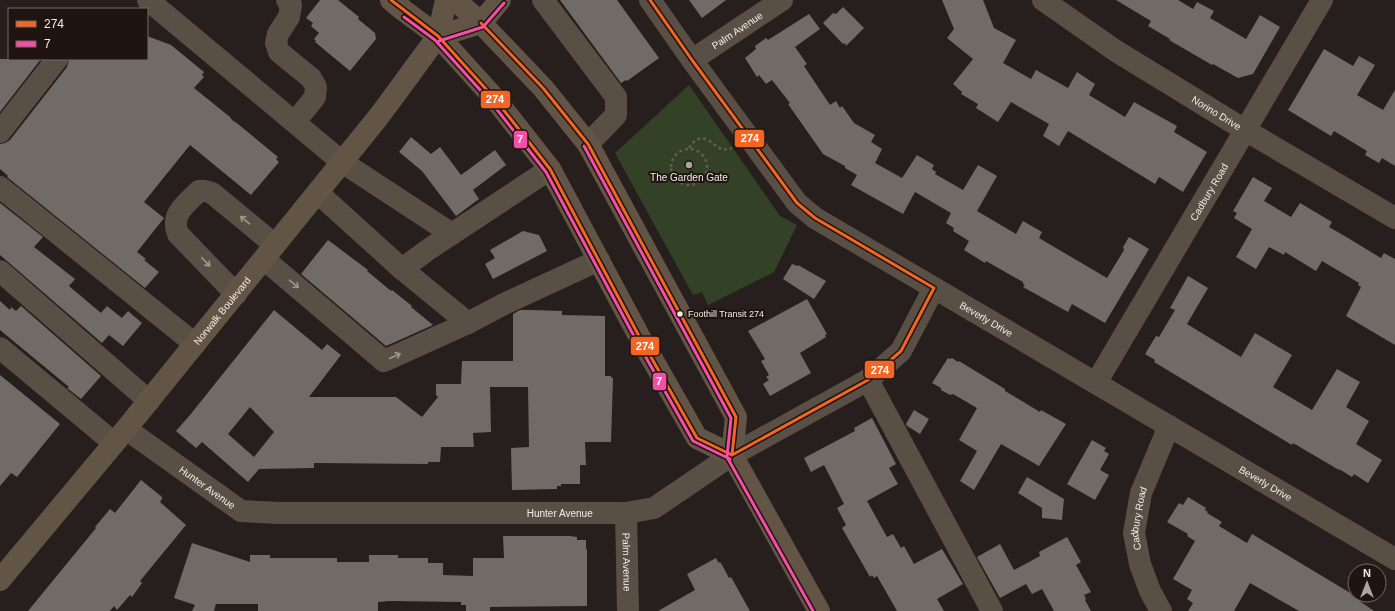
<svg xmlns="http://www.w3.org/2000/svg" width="1395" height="611" font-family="Arial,sans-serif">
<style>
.green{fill:#334227}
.building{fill:#716b68;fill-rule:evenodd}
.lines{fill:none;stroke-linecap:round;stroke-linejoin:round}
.path{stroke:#635b54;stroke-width:2.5;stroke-dasharray:3 3;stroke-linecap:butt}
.minor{stroke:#594f45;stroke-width:22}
.major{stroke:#625545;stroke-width:22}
.bus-1-casing{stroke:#201410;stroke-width:6}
.bus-2-casing{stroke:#201410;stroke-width:6}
.bus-1{stroke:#f26522;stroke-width:3}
.bus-2{stroke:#f54da8;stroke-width:3}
.oneway{stroke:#9f968f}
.poi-dot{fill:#ada4a2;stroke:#201410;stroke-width:1.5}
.bus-dot{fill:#f5ece9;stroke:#201410;stroke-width:1.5}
.labels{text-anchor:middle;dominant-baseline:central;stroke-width:4;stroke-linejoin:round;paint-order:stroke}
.bus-label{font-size:9px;fill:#f5ece9;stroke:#201410;text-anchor:start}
.street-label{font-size:10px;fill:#f5ece9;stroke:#201410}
.poi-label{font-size:10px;fill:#f5ece9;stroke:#201410}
.line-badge{stroke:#201410;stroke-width:1.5}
.badge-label{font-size:11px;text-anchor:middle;font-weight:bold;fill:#fff}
</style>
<rect width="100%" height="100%" fill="#261f1d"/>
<!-- green -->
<path class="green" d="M 689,85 L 780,216 L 797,225 L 774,272 L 708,305 L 702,292 L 693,295 L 615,153 Z"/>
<!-- building -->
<path class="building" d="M 320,0 L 338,0 L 359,17 L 358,19 L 375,33 L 376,39 L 350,71 L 315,42 L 316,41 L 314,39 L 319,33 L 311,26 L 313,23 L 306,18 Z
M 560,0 L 617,0 L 659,58 L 627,81 L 626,80 L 621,83 Z
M 689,0 L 726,0 L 702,18 Z
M 942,0 L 983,0 L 994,28 L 1016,40 L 1003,63 L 1031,79 L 1036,70 L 1068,88 L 1077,72 L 1095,84 L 1089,95 L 1125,117 L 1134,102 L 1177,126 L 1174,132 L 1207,152 L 1183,192 L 1159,177 L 1155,184 L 1147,179 L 1068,131 L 1059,146 L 1043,136 L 1049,124 L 1011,102 L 998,122 L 976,108 L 978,104 L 961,94 L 962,92 L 953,84 L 973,59 L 947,38 L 954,29 Z
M 1116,0 L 1178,0 L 1193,9 L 1197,2 L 1214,11 L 1210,18 L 1246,39 L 1260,15 L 1280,27 L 1253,74 L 1238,78 L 1213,64 L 1212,65 L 1169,40 L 1170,39 L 1148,26 L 1151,21 Z
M 843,7 L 864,28 L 846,46 L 845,43 L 843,44 L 823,23 L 833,13 L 836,14 Z
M 809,14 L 820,29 L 795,47 L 807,64 L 804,66 L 830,105 L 836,101 L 840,108 L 842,106 L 854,123 L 875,135 L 871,142 L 882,149 L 875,163 L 902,178 L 917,155 L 934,165 L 932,169 L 936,172 L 935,174 L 963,190 L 978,165 L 997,176 L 977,211 L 1016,234 L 1023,221 L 1042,232 L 1039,238 L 1107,278 L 1124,250 L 1123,247 L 1129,237 L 1149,249 L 1105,323 L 1072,304 L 1068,312 L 1023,287 L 1025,285 L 1023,284 L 1023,282 L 986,261 L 985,263 L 964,250 L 969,241 L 953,231 L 954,228 L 946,223 L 951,213 L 915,192 L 903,214 L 851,185 L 857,175 L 845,168 L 845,166 L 823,154 L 788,104 L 790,103 L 772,80 L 766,84 L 759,75 L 757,77 L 745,58 L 756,49 L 755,46 L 766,38 L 768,40 Z
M 147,36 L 171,45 L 204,72 L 202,75 L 204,77 L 194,88 L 230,117 L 232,120 L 238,124 L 278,157 L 276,159 L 279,162 L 251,195 L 190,145 L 144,202 L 164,218 L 137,252 L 146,259 L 144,260 L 159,272 L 145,288 L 7,177 L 8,176 L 0,169 L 0,144 L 5,143 L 10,140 L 67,67 L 69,59 L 147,59 Z
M 1324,49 L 1353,66 L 1359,56 L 1375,65 L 1357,95 L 1383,110 L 1395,90 L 1395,166 L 1382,158 L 1379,163 L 1365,155 L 1367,151 L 1334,131 L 1331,136 L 1288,110 Z
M 0,59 L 41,59 L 0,112 Z
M 411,137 L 431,154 L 440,147 L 461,175 L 495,150 L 506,165 L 473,190 L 479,199 L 456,216 L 422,171 L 399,152 Z
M 1253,177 L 1272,188 L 1264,201 L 1291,217 L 1300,203 L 1332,222 L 1329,227 L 1348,238 L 1381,258 L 1384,253 L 1395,259 L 1395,345 L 1346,316 L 1361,287 L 1358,285 L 1359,283 L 1322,261 L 1316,271 L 1285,252 L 1284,255 L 1269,247 L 1256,269 L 1236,257 L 1252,229 L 1234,218 L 1237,213 L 1233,211 Z
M 0,203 L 43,237 L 34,247 L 75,279 L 69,286 L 101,313 L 107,306 L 122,318 L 128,311 L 142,323 L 123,346 L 109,335 L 102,343 L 0,255 Z
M 523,231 L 539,235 L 547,251 L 493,279 L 485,264 L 495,258 L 490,250 Z
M 328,240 L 368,270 L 367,271 L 391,291 L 392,290 L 412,306 L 411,307 L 433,325 L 386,346 L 301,274 Z
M 792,264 L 797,266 L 798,265 L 826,281 L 814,299 L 783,279 Z
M 1188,276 L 1208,288 L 1187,324 L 1241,357 L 1255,333 L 1292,355 L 1273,387 L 1312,410 L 1337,369 L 1360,382 L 1346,407 L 1369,421 L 1356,444 L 1382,460 L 1368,483 L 1354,474 L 1352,477 L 1339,469 L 1339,470 L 1293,443 L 1292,445 L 1154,362 L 1155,360 L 1145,354 L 1156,336 L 1159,337 L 1175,310 L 1170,308 Z
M 807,299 L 827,334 L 825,335 L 826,337 L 800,353 L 811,373 L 770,396 L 763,384 L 769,380 L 766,377 L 769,375 L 761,361 L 765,359 L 748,331 Z
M 0,301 L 10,310 L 11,307 L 16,311 L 21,306 L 101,376 L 81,399 L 67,388 L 69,387 L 0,330 Z
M 274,310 L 322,350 L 327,344 L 341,355 L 309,397 L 396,397 L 422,417 L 438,397 L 436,395 L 436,384 L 461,384 L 462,361 L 513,361 L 513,314 L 520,310 L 531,310 L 562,311 L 562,315 L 605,316 L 605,376 L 611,376 L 611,377 L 613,378 L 611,442 L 585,442 L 586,465 L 580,465 L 580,484 L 561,484 L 561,486 L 557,486 L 557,489 L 512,490 L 511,448 L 529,447 L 528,387 L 490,387 L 491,432 L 473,433 L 474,447 L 441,447 L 440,462 L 428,462 L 428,464 L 314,463 L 314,468 L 259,469 L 248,482 L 202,442 L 196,448 L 176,431 L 190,415 ZM 250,407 L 274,432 L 254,457 L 228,434 Z
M 948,358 L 950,359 L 952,358 L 958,362 L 959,361 L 1005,389 L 1005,391 L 1040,412 L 1041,410 L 1066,424 L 1039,466 L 1001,444 L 974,490 L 960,481 L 977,451 L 959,440 L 977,408 L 953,394 L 950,395 L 941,390 L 941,388 L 932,383 Z
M 0,375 L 60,424 L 17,477 L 11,473 L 0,486 Z
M 914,410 L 929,419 L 920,434 L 907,426 L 906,424 Z
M 872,418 L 896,464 L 889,468 L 898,484 L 867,501 L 887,537 L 893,534 L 901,548 L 904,546 L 914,564 L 942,549 L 963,584 L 937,599 L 944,611 L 897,611 L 877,576 L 874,578 L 872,575 L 870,577 L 842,528 L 846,525 L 837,508 L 844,504 L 824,465 L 811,472 L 804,458 L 855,431 L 854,428 Z
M 1092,440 L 1106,448 L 1104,451 L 1109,454 L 1100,470 L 1109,475 L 1095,500 L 1067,484 Z
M 1027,477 L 1064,499 L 1062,520 L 1042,518 L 1042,508 L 1018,493 Z
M 141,480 L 162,497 L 162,499 L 160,502 L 186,525 L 140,581 L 142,583 L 132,597 L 130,595 L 117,610 L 114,606 L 110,611 L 28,611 L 96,528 L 95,527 L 110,509 L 115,513 Z
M 1188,497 L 1206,508 L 1205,510 L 1208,512 L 1207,513 L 1222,522 L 1219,526 L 1247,543 L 1252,534 L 1352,594 L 1351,595 L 1374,611 L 1299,611 L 1250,583 L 1234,611 L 1188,611 L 1193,603 L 1187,599 L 1192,590 L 1173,579 L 1195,541 L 1187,536 L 1188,534 L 1167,522 L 1179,503 L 1183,505 Z
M 503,536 L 570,536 L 577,537 L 577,540 L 586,540 L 586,549 L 587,549 L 587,606 L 490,607 L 490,611 L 466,611 L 466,605 L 461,605 L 461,602 L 390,601 L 378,602 L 378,611 L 258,611 L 258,604 L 216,604 L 214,611 L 192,611 L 195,605 L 174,598 L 192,543 L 250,562 L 250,555 L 270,555 L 270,558 L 337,558 L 337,562 L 369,562 L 369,555 L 398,555 L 398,558 L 428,558 L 428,563 L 443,563 L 443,575 L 473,576 L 473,558 L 504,558 Z
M 1067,537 L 1081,562 L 1076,565 L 1091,592 L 1084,595 L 1086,599 L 1085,600 L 1091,611 L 1054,611 L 1042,589 L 1032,594 L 1026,584 L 1000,598 L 977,557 L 1000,544 L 1014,570 L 1040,556 L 1039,552 Z
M 716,558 L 718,562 L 721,563 L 729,578 L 731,577 L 750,611 L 658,611 L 695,590 L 687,574 Z"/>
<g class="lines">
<!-- path -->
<path class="path" d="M 689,148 C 701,129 710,143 723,150 L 732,148
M671 167a18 18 0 1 1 36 0a18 18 0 1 1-36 0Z"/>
<!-- minor -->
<g class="minor">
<path d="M 148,0 L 342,162 L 452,234"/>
<path d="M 287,0 L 291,5 L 289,17 L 278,34 L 276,43 L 279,52 L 311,78 L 316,87 L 315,97 L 295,122"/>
<path d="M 543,0 L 616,97 L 616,115 L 588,144"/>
<path id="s1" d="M 650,0 L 692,60 L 797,203 L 815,218 L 1395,559"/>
<path id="s2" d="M 1043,0 L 1116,51 L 1245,130 L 1395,218"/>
<path id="s3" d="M 692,60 L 782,0"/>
<path d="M 0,132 L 57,59"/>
<path d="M 0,187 L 195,344"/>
<path d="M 318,193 L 402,269 L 468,323"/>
<path d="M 264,259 L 384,361 L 468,323 L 504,304 L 599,260"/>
<path d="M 402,269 L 429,249 L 550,169"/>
<path d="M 0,271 L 149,401"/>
<path d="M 236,294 L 178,234 C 170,214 186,204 199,191 L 205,191 L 212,193 L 275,245"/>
<path d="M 0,348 L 114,443"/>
<path d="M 868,380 L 992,611"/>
<path id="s4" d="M 1096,383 L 1322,0"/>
<path id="s5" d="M 126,429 L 241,511 L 279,513 L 626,513 L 654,508 L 732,455 L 868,380 L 901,351 L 934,288"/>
<path id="s6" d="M 626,513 L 628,611"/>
<path id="s7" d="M 1161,611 L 1150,591 L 1140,564 L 1134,533 L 1141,493 L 1169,426"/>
</g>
<!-- major -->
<g class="major">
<path d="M 391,0 L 403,10 L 438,36 L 495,99 L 550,169 L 639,336 L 697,438 L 732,455"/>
<path d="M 455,0 L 481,23 L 543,88 L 588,144 L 736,417 L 732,455 L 819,611"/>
<path d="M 438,36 L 481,23 L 500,0"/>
<path id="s8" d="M 0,580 L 126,429 L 380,115 L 438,36 L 446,0"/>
</g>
<defs>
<path id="bus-1" d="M 391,0 L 438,36 L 495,99 L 550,169 L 639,336 L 697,438 L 732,455
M 650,0 L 692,60 L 797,203 L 815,218 L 934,288 L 901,351 L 868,380 L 732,455
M 481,23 L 543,88 L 588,144 L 736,417 L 732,455"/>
<path id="bus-2" d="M 404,17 L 435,40 L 491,102 L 546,172 L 635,338 L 693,441 L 730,459
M 439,41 L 483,27 L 504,3
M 584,146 L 731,418 L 727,457 L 813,611"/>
</defs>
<!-- bus-1 casing -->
<use href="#bus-1" class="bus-1-casing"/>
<!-- bus-2 casing -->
<use href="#bus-2" class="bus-2-casing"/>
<!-- bus-1 -->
<use href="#bus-1" class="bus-1"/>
<!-- bus-2 -->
<use href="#bus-2" class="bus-2"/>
</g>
<!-- one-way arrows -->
<defs><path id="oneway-shaft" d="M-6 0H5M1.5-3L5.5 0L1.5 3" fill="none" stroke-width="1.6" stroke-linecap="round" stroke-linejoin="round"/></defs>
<g class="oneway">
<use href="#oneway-shaft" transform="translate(245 220) rotate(-140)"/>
<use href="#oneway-shaft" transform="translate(206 262) rotate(46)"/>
<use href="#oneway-shaft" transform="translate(294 284) rotate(40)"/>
<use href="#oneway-shaft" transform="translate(395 356) rotate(-24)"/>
</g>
<!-- markers -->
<circle class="poi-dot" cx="689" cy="165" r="4"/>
<circle class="bus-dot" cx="680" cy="314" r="3.5"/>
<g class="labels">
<!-- bus labels -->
<g class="bus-label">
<text x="688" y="314">Foothill Transit 274</text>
</g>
<!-- street labels -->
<g class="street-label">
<text stroke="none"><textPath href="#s3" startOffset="54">Palm Avenue</textPath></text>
<text stroke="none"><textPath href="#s2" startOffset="207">Norino Drive</textPath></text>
<text stroke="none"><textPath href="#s4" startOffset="222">Cadbury Road</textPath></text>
<text stroke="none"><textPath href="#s8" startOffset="349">Norwalk Boulevard</textPath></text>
<text stroke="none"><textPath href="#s1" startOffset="473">Beverly Drive</textPath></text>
<text stroke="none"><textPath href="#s1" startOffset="797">Beverly Drive</textPath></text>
<text stroke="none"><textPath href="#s5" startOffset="100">Hunter Avenue</textPath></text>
<text stroke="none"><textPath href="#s5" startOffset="460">Hunter Avenue</textPath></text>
<text stroke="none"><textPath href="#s7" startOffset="98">Cadbury Road</textPath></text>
<text stroke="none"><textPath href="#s6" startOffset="49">Palm Avenue</textPath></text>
</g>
<!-- poi labels -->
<g class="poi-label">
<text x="689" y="177">The Garden Gate</text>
</g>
</g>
<g class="line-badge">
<rect x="480" y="90" width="31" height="19" rx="4" fill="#f26522"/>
<rect x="734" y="129" width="31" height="19" rx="4" fill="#f26522"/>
<rect x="513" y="130" width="15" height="19" rx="4" fill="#f54da8"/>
<rect x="630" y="336" width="30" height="20" rx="4" fill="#f26522"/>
<rect x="864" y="360" width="31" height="19" rx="4" fill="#f26522"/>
<rect x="652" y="372" width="15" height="19" rx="4" fill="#f54da8"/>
</g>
<g class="badge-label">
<text x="495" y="103">274</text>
<text x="750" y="142">274</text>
<text x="520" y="143">7</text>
<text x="645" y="350">274</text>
<text x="880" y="374">274</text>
<text x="659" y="385">7</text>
</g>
<!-- legend -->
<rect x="8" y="8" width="140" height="52" fill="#201410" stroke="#756a67"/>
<rect x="16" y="21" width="20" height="6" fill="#f26522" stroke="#756a67"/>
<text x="44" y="28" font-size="12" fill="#f5ece9">274</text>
<rect x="16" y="41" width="20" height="6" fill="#f54da8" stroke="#756a67"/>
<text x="44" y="48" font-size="12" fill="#f5ece9">7</text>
<!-- north arrow -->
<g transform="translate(1367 583)"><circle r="19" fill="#201410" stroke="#756a67"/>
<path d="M0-3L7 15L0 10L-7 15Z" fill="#ada4a2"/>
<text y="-6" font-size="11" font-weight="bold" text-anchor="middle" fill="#f5ece9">N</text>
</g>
</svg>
